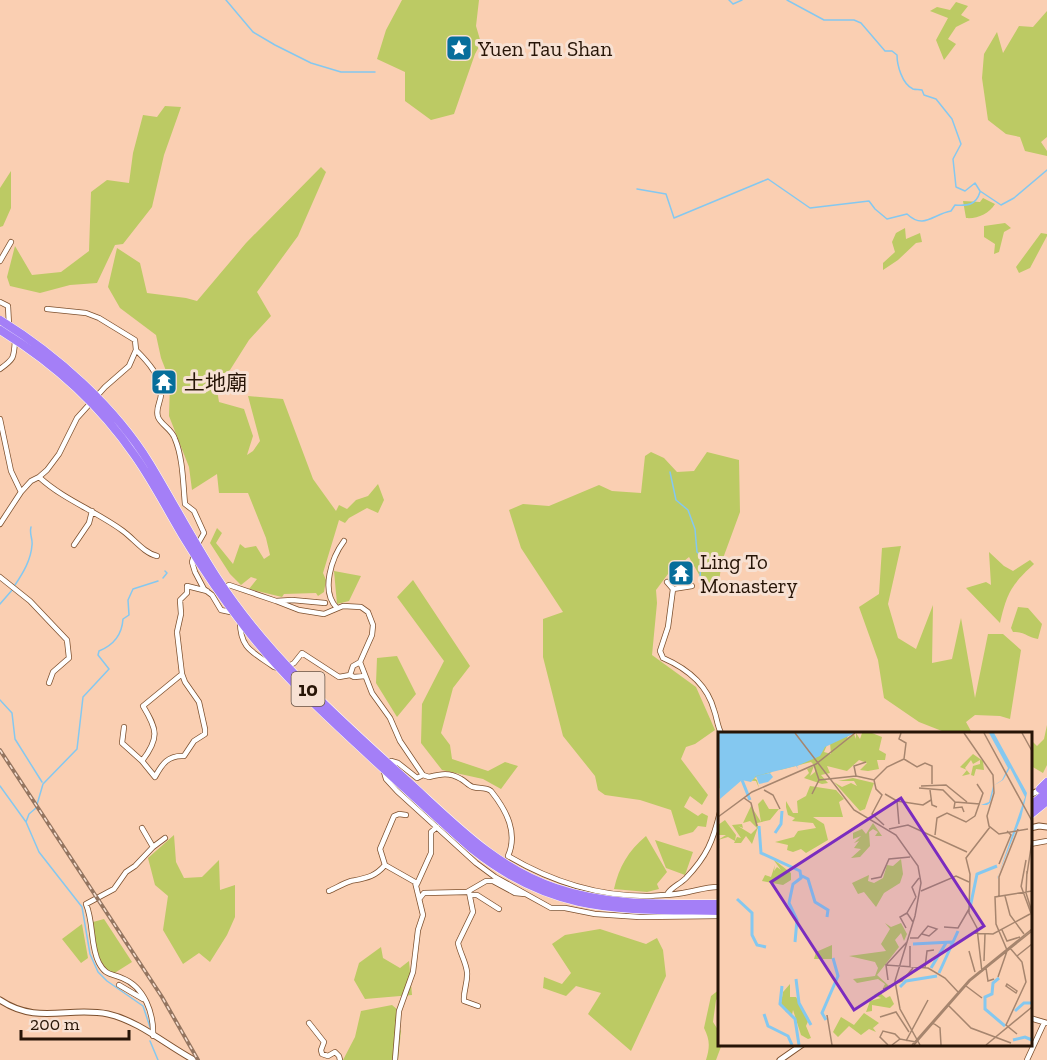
<svg xmlns="http://www.w3.org/2000/svg" width="1047" height="1060" font-family="'Zilla Slab','Noto Sans SC',serif">
<style>
.green{fill:#bcca64}
.lines{fill:none;stroke-linecap:round;stroke-linejoin:round}
.stream{stroke:#84c8f0;stroke-width:1.5}
.minor-casing{stroke:#7d502e;stroke-width:6}
.tertiary-casing{stroke:#7d502e;stroke-width:7}
.motorway-casing{stroke:#fff;stroke-width:9}
.minor{stroke:#fff;stroke-width:4.5}
.tertiary{stroke:#fff;stroke-width:5}
.motorway{stroke:#a47ff7;stroke-width:8}
.rail-casing{stroke:#947560;stroke-width:4}
.rail{stroke:#f7e1d3;stroke-width:1.5;stroke-dasharray:4.5;stroke-linecap:butt}
.motorway-bridge-casing{stroke:#fff;stroke-width:9;stroke-linecap:butt}
.motorway-bridge{stroke:#a47ff7;stroke-width:8}
.labels{text-anchor:middle;dominant-baseline:central;stroke-width:6;stroke-linejoin:round;paint-order:stroke}
.shield{fill:#f7e1d3;stroke:#655244;stroke-width:1.5}
.shield-label{font-size:20px;font-weight:bold;fill:#271507}
.poi-label{font-size:21px;fill:#271507;stroke:#f7e1d3;text-anchor:start}
.inset-river{fill:none;stroke:#84c8f0;stroke-width:3}
.inset-road{fill:none;stroke:#a6856e;stroke-width:1.5}
.view{fill:#7b2cbf;fill-opacity:0.15;stroke:#7b2cbf;stroke-width:3}
.inset-edge{fill:none;stroke:#271507;stroke-width:3}
</style>
<rect width="100%" height="100%" fill="#facfb2"/>
<!-- green -->
<path class="green" d="M 402,0 L 479,0 L 476,26 L 481,43 L 475,54 L 454,114 L 431,120 L 405,101 L 405,72 L 377,59 L 386,30 Z
M 956,2 L 968,6 L 961,15 L 970,20 L 956,27 L 948,39 L 956,44 L 944,60 L 936,40 L 948,18 L 930,11 L 937,7 L 950,10 Z
M 1047,11 L 1047,137 L 1041,142 L 1047,151 L 1047,156 L 1025,151 L 1020,137 L 1006,134 L 988,120 L 982,78 L 984,54 L 997,32 L 1003,53 L 1019,26 L 1033,27 Z
M 165,106 L 181,107 L 164,155 L 152,207 L 123,244 L 115,245 L 97,283 L 70,285 L 40,293 L 10,286 L 7,277 L 15,246 L 32,275 L 61,272 L 89,251 L 91,192 L 107,180 L 129,183 L 133,153 L 143,115 L 157,117 Z
M 321,167 L 326,172 L 298,236 L 257,292 L 271,316 L 249,340 L 230,370 L 215,378 L 219,402 L 244,409 L 253,436 L 247,455 L 253,451 L 260,441 L 248,396 L 283,399 L 313,479 L 336,511 L 339,505 L 347,509 L 356,500 L 368,496 L 378,484 L 384,500 L 378,513 L 367,508 L 349,518 L 345,523 L 339,520 L 323,573 L 326,580 L 324,592 L 318,596 L 316,593 L 284,594 L 282,597 L 249,589 L 257,579 L 251,577 L 241,585 L 230,574 L 210,543 L 217,528 L 222,533 L 216,543 L 233,564 L 240,544 L 245,548 L 256,546 L 264,559 L 270,555 L 266,538 L 248,493 L 219,493 L 217,474 L 192,490 L 189,467 L 169,416 L 170,381 L 161,358 L 156,335 L 120,308 L 108,287 L 117,248 L 140,263 L 147,293 L 186,298 L 197,301 L 246,243 Z
M 11,171 L 11,208 L 3,226 L 0,227 L 0,188 Z
M 983,198 L 995,204 C 989,214 977,219 966,218 L 963,201 L 980,202 Z
M 1005,223 L 1011,228 L 1004,232 L 999,252 L 994,254 L 995,244 L 984,237 L 984,226 Z
M 905,228 L 906,239 L 920,233 L 922,242 L 916,243 L 898,260 L 883,270 L 883,263 L 895,252 L 892,242 L 896,233 Z
M 1041,233 L 1047,234 L 1047,236 L 1030,268 L 1019,273 L 1016,267 Z
M 651,452 L 664,458 L 677,472 L 694,471 L 707,452 L 739,460 L 740,512 L 722,561 L 718,588 L 709,592 L 689,557 L 668,574 L 656,590 L 657,603 L 652,655 L 696,687 L 715,730 L 695,744 L 686,747 L 681,759 L 708,795 L 702,805 L 690,796 L 684,807 L 698,816 L 702,813 L 708,816 L 706,827 L 698,826 L 693,832 L 679,836 L 671,810 L 640,800 L 605,795 L 598,790 L 595,776 L 563,736 L 543,657 L 543,619 L 563,612 L 521,548 L 509,510 L 523,504 L 549,506 L 599,485 L 612,491 L 641,493 L 645,456 Z
M 901,546 L 888,604 L 898,638 L 916,649 L 933,605 L 932,663 L 952,659 L 961,618 L 975,698 L 988,634 L 1003,634 L 1021,650 L 1010,719 L 1000,716 L 975,715 L 966,722 L 972,733 L 947,733 L 919,722 L 884,698 L 878,660 L 859,607 L 879,594 L 882,548 Z
M 989,552 L 1004,566 L 1013,571 L 1030,560 L 1034,564 C 1011,585 1007,593 1000,623 L 966,588 L 986,582 L 991,585 Z
M 334,571 L 361,576 L 349,601 L 337,604 Z
M 413,580 L 470,666 L 453,688 L 441,733 L 450,745 L 452,759 L 488,771 L 505,762 L 518,766 L 501,789 L 483,779 L 442,770 L 421,743 L 422,704 L 444,661 L 397,597 Z
M 1018,607 L 1028,608 L 1042,624 L 1038,639 C 1028,638 1026,632 1013,632 L 1011,628 Z
M 397,656 L 416,694 L 397,717 L 376,683 L 377,658 Z
M 1047,725 L 1047,765 L 1043,773 L 1031,766 L 1031,740 L 1037,746 L 1044,739 Z
M 174,835 L 176,862 L 184,878 L 202,877 L 219,860 L 220,890 L 235,885 L 235,917 L 227,935 L 210,962 L 199,953 L 183,964 L 163,930 L 168,896 L 155,885 L 148,858 Z
M 646,836 L 667,872 L 657,884 L 659,889 L 647,892 L 614,889 C 619,867 628,851 646,836 Z
M 655,840 L 693,852 L 685,875 L 666,868 Z
M 104,919 L 132,962 L 113,974 C 95,962 96,941 93,922 Z
M 82,924 L 88,958 L 81,963 L 62,939 Z
M 600,929 L 646,944 L 657,938 L 663,950 L 666,976 L 631,1051 L 588,1014 L 601,993 L 576,986 L 566,996 L 543,988 L 544,977 L 562,984 L 571,973 L 552,944 L 565,935 Z
M 381,947 L 383,958 L 400,968 L 409,961 L 412,995 L 365,999 L 354,980 L 359,963 Z
M 720,989 L 720,997 L 716,1000 L 713,1022 L 720,1033 L 720,1044 L 722,1044 L 716,1060 L 706,1060 C 710,1047 710,1040 704,1028 L 711,996 Z
M 392,1005 L 398,1010 L 396,1021 L 401,1031 L 398,1060 L 343,1060 L 355,1037 L 361,1011 Z"/>
<g class="lines">
<!-- stream -->
<path class="stream" d="M 226,0 L 253,32 L 275,45 L 311,63 L 341,72 L 375,72
M 729,0 L 733,4 L 742,0
M 787,0 L 824,20 L 854,20 L 861,23 L 885,51 L 892,51 L 897,55 C 897,65 902,84 913,89 C 916,90 919,89 922,90 L 924,95 L 936,99 L 952,119 L 961,144 L 953,159 L 956,187 L 965,191 L 975,183 L 980,191 L 1001,205 L 1014,198 L 1047,170
M 637,189 L 666,194 L 674,218 L 768,179 L 810,208 L 869,201 L 875,209 L 887,219 L 907,214 C 924,230 933,214 951,211 L 955,205 C 968,206 976,205 980,192
M 670,472 L 676,500 L 688,510 L 695,529 L 697,552 L 701,556 L 700,580
M 163,578 L 167,573 L 165,571
M 15,585 C 23,573 31,560 32,545 C 33,539 29,534 31,527
M 0,604 L 13,589
M 0,700 L 12,713 L 15,739 L 42,782
M 0,786 L 26,822 L 39,852 L 82,907 L 90,954 L 98,972 L 107,981 L 143,1006 L 150,1027
M 26,822 L 29,814 L 36,808 L 43,784 L 77,749 L 83,697 L 109,669 L 98,655 L 99,651 C 114,645 122,634 123,619 L 129,615 L 128,600 L 133,589 L 158,581
M 150,1041 L 158,1060"/>
<defs>
<path id="minor" d="M 0,261 L 11,242
M 0,302 L 8,306 L 9,325
M 136,350 C 148,362 161,376 161,394 C 161,402 155,408 158,417 C 161,425 172,429 175,439 C 183,458 183,483 185,504 L 194,511 L 204,533 L 196,547
M 0,369 C 14,359 14,358 15,340
M 0,419 L 11,471 L 21,492
M 39,477 C 64,500 96,511 123,531 C 134,539 144,553 157,556
M 0,524 L 21,492 L 31,481 L 39,477 L 47,470 L 59,454 L 77,418 L 105,387 L 129,366 L 136,350 L 135,340 L 99,318 L 86,313 L 47,309
M 74,545 L 89,523 L 92,511
M 194,555 L 192,562 L 195,572 L 204,589 L 212,595 L 221,610 L 235,613
M 0,577 L 30,601 L 67,640 L 69,658 L 53,672 L 49,683
M 667,582 L 673,589
M 692,586 L 673,589 L 668,627 L 660,651 L 663,658 C 686,668 707,684 714,710 C 717,718 717,725 721,733
M 222,589 L 229,585 L 276,601 L 292,600 L 325,603
M 276,601 L 299,610 L 324,614 L 343,606 L 361,607 L 368,612 L 373,625 L 372,635 L 360,662
M 337,608 C 320,591 332,557 344,541
M 240,621 C 240,649 253,652 274,667 L 279,668
M 287,667 L 294,663 L 302,653 L 339,677 L 350,675 L 353,666 L 360,662 L 372,693 L 390,718 L 400,741 L 423,775
M 182,674 L 143,706 C 157,729 160,738 142,761 L 155,777 C 162,764 168,755 184,756 L 194,741 L 205,734 L 205,729 L 199,702 L 185,682 L 182,674 L 177,632 L 181,614 L 180,600 L 187,593 L 187,586 L 207,591
M 350,675 L 354,677 L 365,676
M 124,727 L 122,743 L 142,761
M 386,764 L 391,761 L 398,763 L 417,778 L 423,775 L 429,777 C 441,774 449,772 461,779 C 465,781 469,786 473,787 C 480,789 485,787 491,791 C 507,811 518,833 508,856 C 552,882 600,897 651,896 C 662,895 676,895 688,892 C 699,890 709,886 720,887
M 384,772 L 386,779 L 397,791 L 476,863 L 495,877 L 551,908 L 565,908 L 595,914 L 640,917 L 720,916
M 142,828 L 153,847 L 135,866 L 126,872 L 114,889 L 86,904 C 94,923 90,946 99,963 C 106,976 111,973 122,978 C 145,987 154,1014 153,1036
M 1030,844 L 1047,841
M 153,847 L 165,838
M 417,884 L 431,853 L 431,832 L 437,827
M 329,891 C 336,888 344,883 351,881 C 366,878 375,877 385,865
M 469,892 L 473,912 L 458,943 C 460,953 466,962 467,972 C 468,983 463,991 464,1001 L 478,1006
M 668,893 C 672,887 680,884 686,878 C 707,856 713,841 720,812
M 470,895 L 477,895 L 499,909
M 420,898 L 424,893 L 467,892 L 486,881 L 493,881 L 515,893 L 525,894
M 119,985 L 143,999
M 1030,1018 L 1047,1023
M 309,1023 L 324,1042 L 321,1050 L 322,1054 L 328,1056 L 335,1052 L 339,1056 L 340,1060
M 395,1060 L 399,1011 L 413,972 L 418,930 L 423,915 L 415,882 L 385,865 L 380,849 L 394,816 L 399,814 L 406,815
M 1027,1060 L 1044,1023"/>
<path id="tertiary" d="M 1030,795 L 1042,789
M 1030,828 L 1039,826 L 1047,827
M 0,1000 C 37,1025 69,1006 108,1014 C 139,1021 166,1045 194,1060
M 780,1060 L 803,1044"/>
<path id="motorway" d="M 1040,789 L 1047,782
M 1030,806 L 1047,792
M 1030,815 L 1047,801"/>
</defs>
<!-- minor casing -->
<use href="#minor" class="minor-casing"/>
<!-- tertiary casing -->
<use href="#tertiary" class="tertiary-casing"/>
<!-- motorway casing -->
<use href="#motorway" class="motorway-casing"/>
<!-- minor -->
<use href="#minor" class="minor"/>
<!-- tertiary -->
<use href="#tertiary" class="tertiary"/>
<!-- motorway -->
<use href="#motorway" class="motorway"/>
<defs>
<path id="rail" d="M 0,750 L 162,997 L 198,1060"/>
</defs>
<!-- rail casing -->
<use href="#rail" class="rail-casing"/>
<!-- rail -->
<use href="#rail" class="rail"/>
<defs>
<path id="motorway-bridge" d="M 0,320 C 57,355 115,407 150,464 C 173,502 193,541 217,578 C 267,655 336,716 403,777 C 451,820 493,867 556,888 C 609,906 665,904 720,904
M 0,330 C 52,362 100,405 135,456 C 154,483 169,513 186,541 C 204,571 224,600 245,627 C 283,677 329,718 374,760 C 407,790 439,820 472,849 C 554,915 621,909 720,911"/>
</defs>
<!-- motorway-bridge casing -->
<use href="#motorway-bridge" class="motorway-bridge-casing"/>
<!-- motorway-bridge -->
<use href="#motorway-bridge" class="motorway-bridge"/>
</g>
<!-- icons -->
<defs>
<symbol id="sight-square" viewBox="-11 -11 22 22"><rect x="-9" y="-9" width="18" height="18" rx="4" fill="#066e9b" stroke="#f7e1d3"/><path d="M0-6L1.8-2.2L6-1.7L2.9 1.2L3.7 5.4L0 3.3L-3.7 5.4L-2.9 1.2L-6-1.7L-1.8-2.2Z" fill="#fff"/></symbol>
<symbol id="temple-square" viewBox="-11 -11 22 22"><rect x="-9" y="-9" width="18" height="18" rx="4" fill="#066e9b" stroke="#f7e1d3"/><path d="M0-6L5-2H3V0L6.5 2.5H4V6H1.5V3h-3V6H-4V2.5H-6.5L-3 0V-2H-5Z" fill="#fff"/></symbol>
</defs>
<g fill-rule="evenodd">
<use href="#sight-square" x="444" y="33" width="30" height="30"/>
<use href="#temple-square" x="149" y="367" width="30" height="30"/>
<use href="#temple-square" x="666" y="558" width="30" height="30"/>
</g>
<g class="labels">
<!-- shield labels -->
<rect class="shield" x="291.5" y="672" width="33" height="34" rx="4.5"/>
<g class="shield-label">
<text x="308" y="689">10</text>
</g>
<!-- poi labels -->
<g class="poi-label">
<text x="478" y="48">Yuen Tau Shan</text>
<text x="184" y="382">土地廟</text>
<text x="700" y="561">Ling To<tspan x="700" dy="24">Monastery</tspan></text>
</g>
</g>
<!-- overview -->
<g transform="translate(718 732)">
<rect width="314" height="314" fill="#facfb2"/>
<path d="M 22,1 L 119,1 L 85,24 L 109,13 L 106,20 L 113,22 L 112,11 L 123,1 L 131,1 L 129,6 L 136,2 L 138,7 L 138,1 L 142,7 L 144,1 L 154,1 L 164,5 L 161,18 L 168,22 L 167,28 L 159,28 L 161,37 L 150,39 L 142,38 L 149,31 L 141,28 L 129,39 L 109,34 L 112,41 L 103,43 L 110,51 L 104,52 L 86,46 L 91,41 L 89,37 L 96,34 L 92,44 L 97,40 L 97,34 L 93,30 L 62,38 L 57,35 L 71,32 L 80,24 L 65,30 L 24,35 L 31,40 L 55,35 L 54,40 L 36,46 L 39,48 L 41,56 L 38,49 L 25,48 L 19,43 L 22,35 L 10,41 L 6,54 L 0,57 L 0,17 ZM 255,22 L 265,29 L 266,38 L 258,37 L 256,44 L 253,43 L 255,34 L 262,32 L 262,28 L 255,32 L 253,28 L 247,36 L 252,42 L 244,44 L 249,38 L 242,35 ZM 135,46 L 156,51 L 147,77 L 142,79 L 116,50 L 124,55 L 133,51 L 139,54 L 136,49 L 120,49 ZM 92,54 L 118,58 L 126,67 L 121,70 L 125,85 L 95,85 L 106,92 L 110,108 L 88,121 L 83,117 L 75,120 L 69,118 L 70,113 L 57,110 L 76,105 L 80,99 L 98,96 L 95,91 L 74,89 L 77,86 L 70,83 L 68,75 L 68,69 L 75,81 L 80,81 L 79,69 L 88,64 ZM 45,67 L 51,77 L 61,77 L 52,88 L 39,91 L 42,99 L 32,89 L 25,91 L 33,74 L 43,90 L 40,72 ZM 7,88 L 18,103 L 17,109 L 10,105 L 0,108 L 8,103 L 0,103 L 0,93 ZM 155,91 L 164,104 L 157,104 L 160,100 L 155,97 L 151,100 L 152,114 L 142,125 L 133,126 L 143,117 L 136,116 L 141,109 L 136,111 L 143,104 L 135,107 L 135,101 L 144,97 L 148,102 ZM 24,92 L 25,96 L 20,94 L 33,102 L 40,95 L 34,112 L 28,104 L 23,111 L 16,111 L 19,105 L 23,106 L 14,93 ZM 55,127 L 73,141 L 73,148 L 65,153 L 44,149 L 47,143 L 53,145 L 57,133 L 56,139 L 59,135 L 63,138 ZM 183,127 L 185,142 L 182,151 L 166,161 L 158,175 L 146,160 L 140,162 L 134,151 L 151,143 L 150,149 L 156,151 L 165,146 L 169,133 L 175,134 ZM 167,191 L 173,195 L 183,191 L 189,202 L 186,209 L 183,201 L 177,208 L 181,215 L 159,243 L 171,254 L 165,256 L 167,252 L 160,247 L 139,251 L 135,247 L 157,244 L 160,236 L 157,230 L 131,224 L 168,219 L 163,212 L 172,197 ZM 114,213 L 114,227 L 96,227 L 98,220 ZM 72,252 L 72,265 L 78,265 L 91,287 L 88,294 L 93,306 L 90,307 L 83,303 L 75,278 L 74,283 L 68,280 L 63,271 L 65,260 ZM 161,260 L 168,266 L 172,264 L 176,272 L 172,276 L 154,273 L 154,279 L 148,280 L 152,269 L 163,266 L 156,263 ZM 146,281 L 161,291 L 155,296 L 158,300 L 151,297 L 143,303 L 131,294 L 120,305 L 115,300 L 123,285 L 136,293 Z" fill="#bcca64"/>
<path d="M 0,1 L 137,1 L 107,15 L 102,24 L 79,34 L 80,37 L 78,34 L 38,44 L 52,41 L 55,45 L 50,50 L 41,52 L 38,44 L 33,50 L 24,48 L 2,67 ZM 271,1 L 276,1 L 309,61 L 303,86 L 279,146 L 279,192 L 279,147 L 307,65 L 292,36 L 285,48 L 275,54 L 275,60 L 272,71 L 269,73 L 263,73 L 271,70 L 275,54 L 284,48 L 290,36 Z" fill="#84c8f0"/>
<path class="inset-river" d="M 24,48 L 32,68M 41,94 L 43,121 L 82,139 L 83,146 L 75,152 L 71,171 L 79,188 L 77,210M 57,101 L 63,92 L 64,79M 82,143 L 90,147 L 97,170 L 110,178 L 109,185M 19,167 L 34,181 L 34,203 L 39,213 L 48,215M 252,176 L 259,142 L 279,134M 195,212 L 234,210M 213,236 L 228,211M 221,241 L 240,199M 281,246 L 275,251 L 274,262 L 267,265 L 267,277 L 287,294M 78,247 L 81,271 L 93,293M 64,254 L 62,272 L 77,287 L 81,313M 182,255 L 188,249 L 219,244M 297,279 L 306,271 L 314,271M 46,282 L 50,294 L 70,304 L 74,313M 108,288 L 104,281 L 120,244 L 115,226M 295,308 L 307,305 L 314,308"/>
<path class="inset-road" d="M 77,1 L 136,78 L 178,103 L 200,134 L 203,151 L 197,184 L 177,249 L 182,277 L 202,313M 183,1 L 181,7 L 188,11 L 186,27M 246,1 L 275,43 L 276,61 L 269,84 L 271,94 L 281,102 L 310,97M 266,1 L 314,89M 304,1 L 314,19M 186,27 L 199,35 L 207,31 L 214,34 L 214,52M 138,44 L 136,34 L 148,30M 101,48 L 138,44 L 156,48 L 169,35 L 186,27M 156,48 L 158,57 L 164,63 L 154,82 L 166,93M 203,54 L 228,53 L 249,70M 201,56 L 225,58 L 237,70 L 262,72M 46,58 L 55,63 L 62,77M 212,58 L 214,73 L 219,75M 94,62 L 101,48 L 96,33M 167,62 L 179,69 L 181,92M 26,66 L 33,71 L 39,94M 179,69 L 205,73 L 213,68M 237,70 L 236,76 L 244,75 L 246,80M 257,84 L 265,61 L 259,52M 0,85 L 34,60 L 98,32 L 137,1M 171,97 L 190,93 L 249,120M 217,103 L 219,86 L 229,81 L 248,90 L 257,84M 281,132 L 293,103 L 289,99M 309,139 L 308,161 L 314,180M 309,142 L 314,109M 153,147 L 163,145 L 171,127 L 192,125M 303,154 L 314,184M 303,155 L 308,128M 203,159 L 238,144 L 251,150M 281,164 L 281,145 L 300,97M 287,164 L 292,183 L 306,202M 198,165 L 194,155 L 201,146M 195,190 L 189,181 L 198,165M 226,195 L 240,196 L 251,177M 188,196 L 182,185 L 189,181M 284,198 L 289,209 L 302,205M 254,201 L 275,202 L 312,182M 192,206 L 200,206 L 210,194 L 219,197 L 211,204 L 204,202M 292,216 L 304,230 L 308,250 L 288,293 L 299,302M 289,218 L 278,192 L 277,165 L 314,159M 251,219 L 257,240M 299,224 L 314,212M 266,229 L 267,202M 168,233 L 189,210M 192,235 L 192,214M 207,236 L 209,219 L 216,218M 268,236 L 270,249 L 276,247M 264,240 L 259,196 L 251,181 L 252,142 L 248,126 L 272,95M 280,245 L 289,219M 170,248 L 168,233 L 210,236 L 227,246 L 241,261M 289,252 L 299,259 L 298,261 L 288,254 ZM 248,254 L 264,266M 165,257 L 184,249 L 195,236M 231,274 L 253,296 L 293,311M 109,283 L 114,313M 162,285 L 178,280 L 191,300M 215,291 L 222,296 L 223,313M 188,309 L 210,268M 170,313 L 162,305 L 165,299 L 177,302 L 182,307M 174,313 L 182,307 L 198,310M 194,313 L 251,248 L 314,197M 196,313 L 252,249 L 314,199M 268,313 L 314,275"/>
<path class="view" d="M 183,66 L 266,194 L 136,278 L 53,150 Z"/>
<rect width="314" height="314" class="inset-edge"/>
</g>
<!-- scale -->
<path d="M21 1030v9h108v-9" fill="none" stroke="#271507" stroke-width="3"/>
<text x="30" y="1030" font-size="18" fill="#271507" stroke="#f7e1d3" stroke-width="4.5" paint-order="stroke">200 m</text>
</svg>
